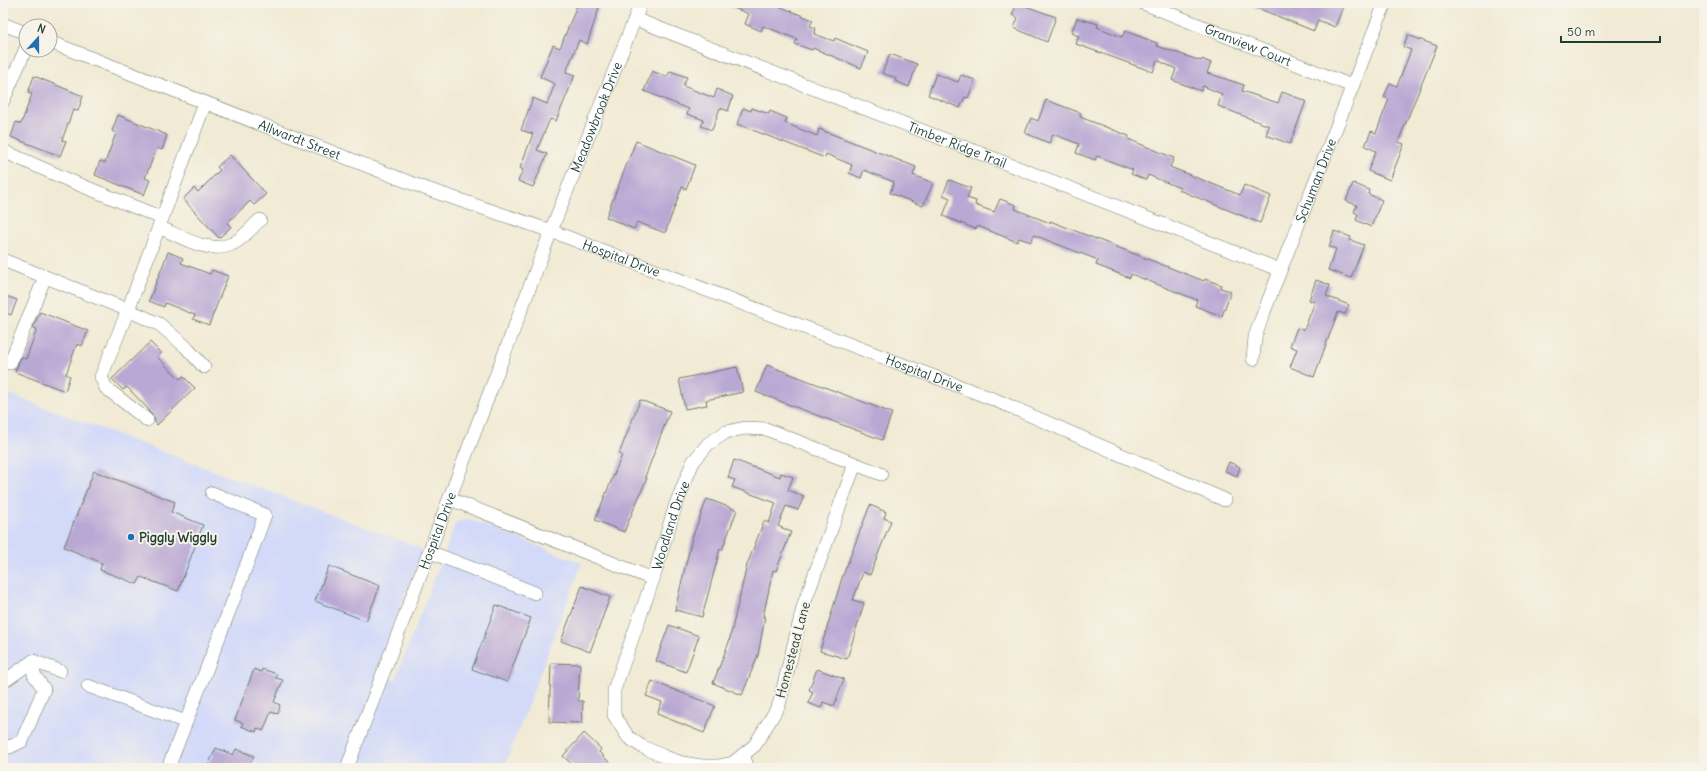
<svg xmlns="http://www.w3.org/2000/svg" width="1707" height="771" font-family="Delius,sans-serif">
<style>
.built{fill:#d2d9f9}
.building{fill:#baa8d4}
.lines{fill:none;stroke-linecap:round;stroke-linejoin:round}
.minor-casing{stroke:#687a6c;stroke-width:14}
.minor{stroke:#fff;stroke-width:13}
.poi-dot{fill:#1f6fb2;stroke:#f7f3e8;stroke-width:1.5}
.labels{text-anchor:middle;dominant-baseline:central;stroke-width:4;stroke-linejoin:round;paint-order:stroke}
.street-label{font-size:13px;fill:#1f3d34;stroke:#f7f3e8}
.poi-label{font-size:13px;font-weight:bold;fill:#1f3d34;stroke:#f7f3e8;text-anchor:start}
</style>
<rect width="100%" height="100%" fill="#f7f3e8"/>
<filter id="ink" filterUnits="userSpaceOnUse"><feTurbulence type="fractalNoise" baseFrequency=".025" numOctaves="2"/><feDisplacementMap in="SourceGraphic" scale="8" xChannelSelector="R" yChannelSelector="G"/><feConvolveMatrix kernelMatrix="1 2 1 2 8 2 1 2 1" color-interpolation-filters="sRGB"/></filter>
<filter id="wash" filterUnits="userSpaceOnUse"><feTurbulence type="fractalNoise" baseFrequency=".012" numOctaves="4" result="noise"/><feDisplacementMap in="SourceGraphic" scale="16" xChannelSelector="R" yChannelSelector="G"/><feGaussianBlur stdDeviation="0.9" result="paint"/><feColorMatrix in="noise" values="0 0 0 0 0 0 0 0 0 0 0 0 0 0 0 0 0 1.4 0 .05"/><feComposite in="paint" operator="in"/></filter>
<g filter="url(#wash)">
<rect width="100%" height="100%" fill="#f1ead4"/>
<!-- built -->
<path class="built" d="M 3,392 L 423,549 L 375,672 L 395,680 L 454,527 L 457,522 L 468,519 L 582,563 L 504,768 L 3,768 Z"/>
<g id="blocks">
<!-- building -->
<path class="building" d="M 578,3 L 587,3 L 599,8 L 587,44 L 579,40 L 566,72 L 575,75 L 556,121 L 550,119 L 537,150 L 547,154 L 533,187 L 518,181 L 523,170 L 520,168 L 533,134 L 521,130 L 533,98 L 547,104 L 555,84 L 540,77 L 553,45 L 560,48 Z
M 722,3 L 771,3 L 813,20 L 810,26 L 816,28 L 814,34 L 834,41 L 835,38 L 868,52 L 861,68 L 813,48 L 812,50 L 795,44 L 797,39 L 763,26 L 761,31 L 745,24 L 749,14 Z
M 1017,3 L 1056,17 L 1047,42 L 1014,28 L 1018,18 L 1012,15 Z
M 1245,3 L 1334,3 L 1343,7 L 1335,27 L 1318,20 L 1314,31 Z
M 1077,18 L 1098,24 L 1097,27 L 1122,37 L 1125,31 L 1157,43 L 1157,46 L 1201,61 L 1202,59 L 1211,63 L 1207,73 L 1244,85 L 1242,91 L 1278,103 L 1282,92 L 1306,101 L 1290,144 L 1266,135 L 1269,126 L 1218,106 L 1222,94 L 1203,86 L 1201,91 L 1172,80 L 1176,69 L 1157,60 L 1153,72 L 1076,44 L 1079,36 L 1071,33 Z
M 1408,35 L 1437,46 L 1398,142 L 1404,144 L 1390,180 L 1368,171 L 1376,151 L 1365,146 L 1371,131 L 1376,133 L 1389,99 L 1384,97 L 1390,83 L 1397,86 L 1411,50 L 1403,47 Z
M 890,54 L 917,64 L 909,87 L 895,81 L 896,78 L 882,73 Z
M 652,71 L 667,77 L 670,71 L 687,77 L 683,86 L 714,98 L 717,89 L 733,96 L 728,111 L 720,108 L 712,130 L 701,126 L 704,120 L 687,114 L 689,109 L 644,91 Z
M 936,74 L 958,82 L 961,75 L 975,80 L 968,98 L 965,97 L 960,108 L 928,95 Z
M 34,76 L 83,96 L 78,111 L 73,110 L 62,140 L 66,141 L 60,156 L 11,137 L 16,122 L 21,124 L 32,94 L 28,93 Z
M 1046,100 L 1081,113 L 1080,117 L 1129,136 L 1128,139 L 1174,158 L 1170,167 L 1240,195 L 1244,185 L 1271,196 L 1260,223 L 1179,190 L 1180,188 L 1148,175 L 1146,180 L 1131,174 L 1133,170 L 1097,156 L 1095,160 L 1076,153 L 1079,144 L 1053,134 L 1049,143 L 1025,133 L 1031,118 L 1038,121 Z
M 743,108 L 751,111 L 752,108 L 769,114 L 770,111 L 787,118 L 785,123 L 817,136 L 819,129 L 916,167 L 913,175 L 933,183 L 923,206 L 890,193 L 894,182 L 864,170 L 861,178 L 849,173 L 852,165 L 826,154 L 825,158 L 737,124 Z
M 118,115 L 167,135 L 162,150 L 157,148 L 145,178 L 150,180 L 144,195 L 95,175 L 100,161 L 105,163 L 116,133 L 112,131 Z
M 636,141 L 695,165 L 686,189 L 682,187 L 665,233 L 637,222 L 634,229 L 606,217 Z
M 230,155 L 266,194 L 254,205 L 250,201 L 227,223 L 231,227 L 219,238 L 183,199 L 194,188 L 198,192 L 220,170 L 217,167 Z
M 949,180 L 971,188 L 967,198 L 976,201 L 975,205 L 994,212 L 1000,199 L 1016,205 L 1015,209 L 1050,223 L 1050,221 L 1204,281 L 1205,279 L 1221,285 L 1220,288 L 1231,291 L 1222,316 L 1195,306 L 1197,300 L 1131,274 L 1130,278 L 1096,265 L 1098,260 L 1034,235 L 1031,242 L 1019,238 L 1017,242 L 978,226 L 976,229 L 943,216 L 950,198 L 943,195 Z
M 1353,183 L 1369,190 L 1368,194 L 1382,200 L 1371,227 L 1356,220 L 1358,214 L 1354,212 L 1357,205 L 1346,201 Z
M 1334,231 L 1351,237 L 1350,240 L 1364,245 L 1351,278 L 1328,270 L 1336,249 L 1329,247 Z
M 168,252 L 183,258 L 181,263 L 210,274 L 212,270 L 228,276 L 209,325 L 193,319 L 195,315 L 165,303 L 164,307 L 149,301 Z
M 1316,280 L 1330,285 L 1326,296 L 1349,305 L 1345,314 L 1338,312 L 1314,377 L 1290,367 L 1297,349 L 1290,346 L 1297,328 L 1304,330 L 1315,302 L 1309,300 Z
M 3,295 L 17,300 L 11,315 L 3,312 Z
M 40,312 L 88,331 L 82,346 L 77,344 L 66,374 L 70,376 L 65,391 L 15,372 L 21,357 L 26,359 L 37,329 L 33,328 Z
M 150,342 L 161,353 L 157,357 L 180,379 L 183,376 L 195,388 L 157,425 L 155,422 L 154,417 L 148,411 L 149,410 L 127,387 L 123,390 L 112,379 Z
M 767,365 L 892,413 L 882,440 L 756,392 Z
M 737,367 L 743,392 L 706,400 L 707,405 L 685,409 L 679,379 Z
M 640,400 L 670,411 L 645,477 L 647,478 L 624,532 L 595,520 L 622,455 L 619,454 Z
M 734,460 L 780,477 L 781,473 L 793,477 L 788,490 L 804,496 L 798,510 L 786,506 L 778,526 L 791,532 L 776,571 L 773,570 L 763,617 L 765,617 L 758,655 L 742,695 L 713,683 L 729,642 L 747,565 L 764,521 L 769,523 L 776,503 L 732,487 L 735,480 L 728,478 Z
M 1229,462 L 1240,467 L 1237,476 L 1225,471 Z
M 94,471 L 175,502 L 171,512 L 203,525 L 178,591 L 141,577 L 137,584 L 100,570 L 102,563 L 64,547 Z
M 707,499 L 737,510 L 722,550 L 720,549 L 702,617 L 675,610 L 692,538 Z
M 870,505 L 886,512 L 884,518 L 891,521 L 870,575 L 863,572 L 853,600 L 864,603 L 847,659 L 820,651 L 842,578 Z
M 329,566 L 380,586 L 366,621 L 315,601 Z
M 582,586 L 610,597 L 590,652 L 561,641 Z
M 496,605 L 531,618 L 507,682 L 472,669 Z
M 669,625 L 699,636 L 686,672 L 656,661 Z
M 551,663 L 580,664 L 578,701 L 583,701 L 582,723 L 549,722 Z
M 254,669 L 261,672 L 262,669 L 277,674 L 276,678 L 283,680 L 274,702 L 280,705 L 278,714 L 271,712 L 263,731 L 257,728 L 256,732 L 241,726 L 243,723 L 235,720 Z
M 817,669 L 844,679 L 834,706 L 823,702 L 821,708 L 808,703 L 813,692 L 809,690 Z
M 652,681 L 715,706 L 704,733 L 657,714 L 662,702 L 646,696 Z
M 584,733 L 601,749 L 599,752 L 615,768 L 576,768 L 563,756 Z
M 216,748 L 233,755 L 236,749 L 254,756 L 247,768 L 207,768 Z"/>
</g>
</g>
<g filter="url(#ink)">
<use href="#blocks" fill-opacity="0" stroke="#687a6c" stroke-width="1"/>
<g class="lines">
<defs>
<g id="minor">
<path id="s1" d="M 1143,3 L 1352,86"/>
<path id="s2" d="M 635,19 L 1280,270"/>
<path d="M 3,24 L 26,33"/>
<path id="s3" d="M 50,42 L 424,188 L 551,231 L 993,399 L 1225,500"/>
<path d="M 3,101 L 26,48"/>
<path d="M 3,151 L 73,182 L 162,218"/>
<path d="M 159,227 C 180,236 208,255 232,244 C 242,240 252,227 260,220"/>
<path d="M 3,260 L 128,310 L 205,103"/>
<path id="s4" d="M 1253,359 L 1255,337 L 1262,317 L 1385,3"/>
<path d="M 10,363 L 45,277"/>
<path d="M 147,420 L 106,388 L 101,377 L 128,310 L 159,324 L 185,346 L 204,367"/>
<path id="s5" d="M 855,464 L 804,604 L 779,705 L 755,745 L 733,763 L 718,766 L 702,766 L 682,763 L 663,756 L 641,746 L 628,737 L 614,715 L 614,690 L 653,579 L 676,504 L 693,462 L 708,444 L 726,432 L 745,428 L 766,429 L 881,474"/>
<path d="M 450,499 L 653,579"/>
<path d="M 430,552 L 535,593"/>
<path d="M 33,661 L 60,671"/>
<path d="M 3,682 L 33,661"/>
<path d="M 88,686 L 186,722"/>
<path d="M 3,746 L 10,747 L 22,741 L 44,689 L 34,675 L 33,661"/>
<path d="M 743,755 L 748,768"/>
<path d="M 168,768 L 235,596 L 265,515 L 212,493"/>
<path id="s6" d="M 347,768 L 551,231 L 641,3"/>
</g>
</defs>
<!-- minor casing -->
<use href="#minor" class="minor-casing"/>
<!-- minor -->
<use href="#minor" class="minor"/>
</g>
</g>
<!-- markers -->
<circle class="poi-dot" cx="131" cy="537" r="4"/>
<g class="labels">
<!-- street labels -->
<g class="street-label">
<text stroke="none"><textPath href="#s1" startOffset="113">Granview Court</textPath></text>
<text stroke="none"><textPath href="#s6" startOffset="697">Meadowbrook Drive</textPath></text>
<text stroke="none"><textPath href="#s3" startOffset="268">Allwardt Street</textPath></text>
<text stroke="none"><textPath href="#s2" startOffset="346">Timber Ridge Trail</textPath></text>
<text stroke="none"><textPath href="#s4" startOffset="190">Schuman Drive</textPath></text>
<text stroke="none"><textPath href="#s3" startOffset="611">Hospital Drive</textPath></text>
<text stroke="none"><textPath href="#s3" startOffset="935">Hospital Drive</textPath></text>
<text stroke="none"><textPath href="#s5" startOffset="665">Woodland Drive</textPath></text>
<text stroke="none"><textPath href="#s6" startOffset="254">Hospital Drive</textPath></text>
<text transform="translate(793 650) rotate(-75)">Homestead Lane</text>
</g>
<!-- poi labels -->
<g class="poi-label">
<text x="139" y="537">Piggly Wiggly</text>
</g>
</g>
<!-- margin -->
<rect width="1707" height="771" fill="none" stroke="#f7f3e8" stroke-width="16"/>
<!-- north arrow -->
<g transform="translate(38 38) rotate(21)"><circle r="19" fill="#f7f3e8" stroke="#a1aaa0"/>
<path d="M0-3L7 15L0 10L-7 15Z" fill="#1f6fb2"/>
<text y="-6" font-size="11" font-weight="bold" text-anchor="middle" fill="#1f3d34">N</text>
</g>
<!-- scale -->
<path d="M1561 36v6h99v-6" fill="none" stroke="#1f3d34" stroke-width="2"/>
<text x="1567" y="36" font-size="12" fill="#1f3d34" stroke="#f7f3e8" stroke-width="3" paint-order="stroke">50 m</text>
</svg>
